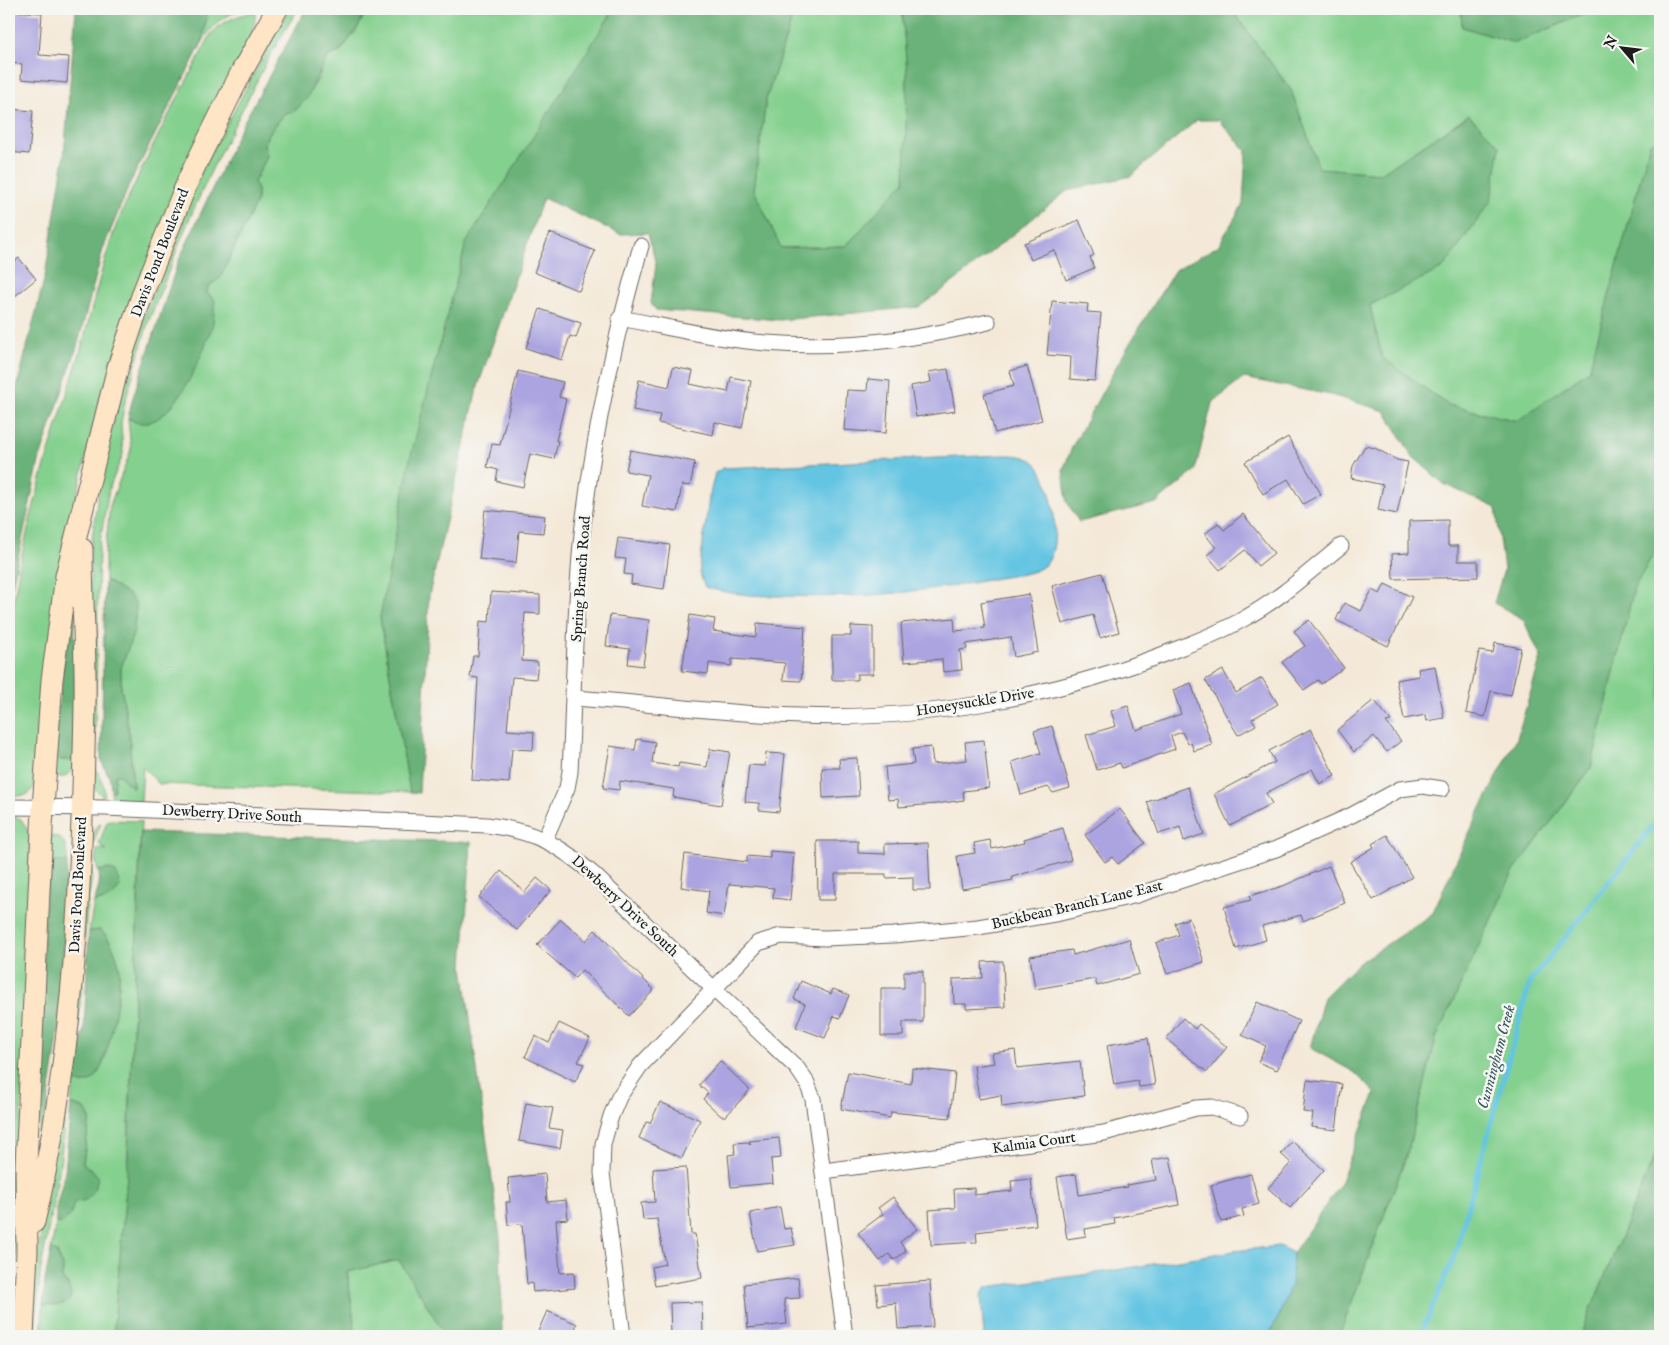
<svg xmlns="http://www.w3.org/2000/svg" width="1669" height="1345" font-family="'IM FELL English',serif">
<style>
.green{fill:#84d08e;stroke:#507655}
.forest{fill:#6bb279;stroke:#44674a}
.water{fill:#64c5e2;stroke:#40707f}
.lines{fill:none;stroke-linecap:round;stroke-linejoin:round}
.stream{stroke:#64c5e2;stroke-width:5}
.building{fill:#aca4e0}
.street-casing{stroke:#68645e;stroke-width:17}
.secondary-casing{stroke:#68645e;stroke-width:23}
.street{stroke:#fff;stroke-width:15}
.secondary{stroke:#fde5c5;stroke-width:21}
.labels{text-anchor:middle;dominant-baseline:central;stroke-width:5;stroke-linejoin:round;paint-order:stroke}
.street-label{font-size:15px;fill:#1c1c1c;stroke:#f6f6f2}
.water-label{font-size:16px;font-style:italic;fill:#355761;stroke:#f6f6f2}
</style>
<rect width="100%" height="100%" fill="#f6f6f2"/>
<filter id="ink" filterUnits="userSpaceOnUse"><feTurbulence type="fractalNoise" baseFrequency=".02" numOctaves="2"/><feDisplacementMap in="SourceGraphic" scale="10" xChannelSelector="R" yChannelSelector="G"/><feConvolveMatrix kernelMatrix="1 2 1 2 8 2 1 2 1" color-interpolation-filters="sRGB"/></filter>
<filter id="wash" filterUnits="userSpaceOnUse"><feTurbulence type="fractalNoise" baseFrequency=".0096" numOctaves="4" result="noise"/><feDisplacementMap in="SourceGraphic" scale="20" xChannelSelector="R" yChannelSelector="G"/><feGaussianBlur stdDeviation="1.12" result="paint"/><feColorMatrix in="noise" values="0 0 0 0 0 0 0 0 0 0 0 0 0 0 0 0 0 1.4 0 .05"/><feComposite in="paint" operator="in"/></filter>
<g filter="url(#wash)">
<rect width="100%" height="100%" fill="#f4e9d8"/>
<!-- green -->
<path class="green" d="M 208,9 L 244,9 C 224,16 212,24 202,43 Z
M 289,9 L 298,9 L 268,59 L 213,167 L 188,222 L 148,323 L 125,402 L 121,423 L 123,454 L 109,489 L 99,548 L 94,761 C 96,775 107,783 104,798 L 94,788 L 90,773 L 90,554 L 102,464 L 140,327 L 202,170 Z
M 367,9 L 614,9 L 586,55 L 380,617 L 410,792 L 159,784 L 143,767 L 141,802 L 112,800 L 111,791 L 114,791 L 115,775 L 119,773 L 133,787 L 129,733 L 121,687 L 121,668 L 134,631 L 136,604 L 129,595 L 105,580 L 105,553 L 110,505 L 131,450 L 128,418 L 137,423 L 207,293 L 208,286 L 220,278 L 257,200 L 257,190 L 254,182 L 267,157 L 264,144 L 268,135 L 285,113 L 295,111 L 319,78 L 321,68 L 329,56 L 340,52 L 357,29 Z
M 795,9 L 902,9 L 907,72 L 906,181 L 846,246 L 781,248 L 754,190 L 766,100 Z
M 1231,9 L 1461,9 L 1462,27 L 1515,43 L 1596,9 L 1640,9 L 1660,12 L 1660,138 L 1650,143 L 1589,371 L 1518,421 L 1448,405 L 1381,357 L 1370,305 L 1443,267 L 1469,115 L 1381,173 L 1319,168 L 1291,90 Z
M 256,12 L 252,36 L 101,394 L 67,537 L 38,777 C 29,799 29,794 9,797 C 9,741 5,683 10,628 C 20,540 47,456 74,372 C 90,323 99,269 118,221 C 145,157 179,96 211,34 C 221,22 240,13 256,12 Z
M 1660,542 L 1660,1143 L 1580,1336 L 1339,1336 L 1407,1154 L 1436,1038 L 1512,874 L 1591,768 L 1634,588 Z
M 52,759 L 76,761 L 74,769 L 64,777 L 53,777 Z
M 9,815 L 21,819 L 31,836 L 15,1288 L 12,1336 L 9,1336 Z
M 110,820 L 141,821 L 127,1176 L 113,1336 L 41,1336 L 43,1305 L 54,1306 L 69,1286 L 62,1278 L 63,1269 L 57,1252 L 51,1250 L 56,1223 L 62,1223 L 89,1169 L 83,1163 L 90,1118 L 80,1107 L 71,1104 L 74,1082 L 83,1084 C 89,1078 101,1069 104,1061 C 106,1056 106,1048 107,1042 C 117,1006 131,960 101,930 L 89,931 L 94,902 L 106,900 L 108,869 L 98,871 L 95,860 L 97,848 L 107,850 L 99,844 L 107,821 Z
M 101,823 L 91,850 L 92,877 L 87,908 L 78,1035 L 66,1103 L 60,1166 L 40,1274 L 35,1336 L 30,1336 L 34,1274 L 49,1189 L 90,839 L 94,829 Z
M 50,836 C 66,836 67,849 67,862 L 46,861 Z
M 399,1260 L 446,1336 L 356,1336 L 347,1272 Z"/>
<!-- forest -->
<path class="forest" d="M 76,9 L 208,9 L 202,43 L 130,183 L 103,249 L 77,347 L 39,461 L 9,600 L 9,418 L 45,276 L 64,157 Z
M 306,9 L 367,9 L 357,29 L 339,52 L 328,56 L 307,98 L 295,111 L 285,113 L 268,135 L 264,144 L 267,157 L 254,182 L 257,190 L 257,200 L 220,278 L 208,287 L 207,293 L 215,300 C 214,307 214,316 213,323 C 205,350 179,414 150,422 C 143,425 135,422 128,418 L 133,397 L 178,262 L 240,129 Z
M 614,9 L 795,9 L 766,100 L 754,190 L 781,248 L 846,246 L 905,181 L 907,72 L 902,9 L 1231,9 L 1291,90 L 1319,168 L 1381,173 L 1469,115 L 1500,146 L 1491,201 L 1443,268 L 1370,305 L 1382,357 L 1448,405 L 1517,421 L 1589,370 L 1650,143 L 1660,138 L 1660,542 L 1634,588 L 1591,768 L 1512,874 L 1436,1038 L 1407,1154 L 1339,1336 L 1268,1336 L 1278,1318 L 1291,1285 L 1293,1253 L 1339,1186 L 1375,1093 L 1354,1072 L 1310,1048 L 1324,997 L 1356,965 L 1432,914 L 1478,814 L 1517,738 L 1541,657 L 1523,619 L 1494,603 L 1504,570 L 1496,508 L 1444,484 L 1413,457 L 1385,411 L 1331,395 L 1244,378 L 1212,403 L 1195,471 L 1156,503 L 1079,522 L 1067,502 L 1063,470 L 1073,445 L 1121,358 L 1175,270 L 1218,246 L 1243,204 L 1246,151 L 1219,120 L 1197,120 L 1131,176 L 1067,191 L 956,280 L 919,307 L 780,320 L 656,310 L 651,303 L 656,264 L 648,233 L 620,234 L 543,198 L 477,389 L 429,595 L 419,793 L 410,792 L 380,617 L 410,459 L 466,243 Z
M 1461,9 L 1596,9 L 1515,43 L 1462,27 Z
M 74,578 L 76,761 L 52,759 Z
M 105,580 L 129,595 L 136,604 L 134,631 L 121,668 L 121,687 L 129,733 L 133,788 L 118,774 L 115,775 L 114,791 L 111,791 L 110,779 L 101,760 Z
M 141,832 L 471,842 L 463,967 L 500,1238 L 502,1336 L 446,1336 L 399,1260 L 347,1272 L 356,1336 L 113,1336 L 127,1176 Z
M 46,861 L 67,862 L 62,1012 L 37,1172 Z
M 108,869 L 116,872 L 120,885 C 115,898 107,900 94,902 C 97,893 102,880 98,871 Z
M 100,930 C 110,939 117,953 119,967 C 122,988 108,1063 95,1078 C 90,1084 81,1084 74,1082 L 84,1030 L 89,931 Z
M 71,1104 L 85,1109 L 90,1118 L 83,1163 L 98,1176 C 96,1190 90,1203 74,1202 L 71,1215 L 62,1223 L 56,1223 L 56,1208 L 65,1172 Z
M 1660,1143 L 1660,1336 L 1580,1336 Z
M 51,1250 L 56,1251 L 63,1269 L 62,1278 C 82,1301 66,1307 43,1305 L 45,1280 Z"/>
<!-- water -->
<path class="water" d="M 980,456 C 995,456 1018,452 1032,460 C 1053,473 1064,549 1045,565 C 1033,575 1013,575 998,578 C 928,592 855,599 784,596 C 757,596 731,595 705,587 L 700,574 L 700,566 L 709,498 L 715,473 L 723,468 Z
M 1279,1246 L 1293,1253 L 1291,1285 L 1278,1318 L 1268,1336 L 984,1336 L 981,1296 L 986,1287 L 1091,1274 L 1234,1251 Z"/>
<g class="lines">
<!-- stream -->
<path class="stream" d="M 1420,1336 L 1454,1258 L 1530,982 L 1660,817"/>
</g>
<g id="blocks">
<!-- building -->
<path class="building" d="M 9,11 L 42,13 L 39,55 L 69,57 L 67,83 L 21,79 L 22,64 L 9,63 Z
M 9,109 L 33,111 L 29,154 L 9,152 Z
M 1079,220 L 1094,255 L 1090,257 L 1094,268 L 1066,280 L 1054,250 L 1031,260 L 1024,243 Z
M 550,233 L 595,251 L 579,291 L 534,272 Z
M 19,258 L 36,279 L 9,301 L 9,266 Z
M 1052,301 L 1088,304 L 1087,312 L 1101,313 L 1095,381 L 1070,379 L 1071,357 L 1047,355 Z
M 540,309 L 581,323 L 576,338 L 570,336 L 562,360 L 526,348 Z
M 1027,366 L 1042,420 L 995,433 L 984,394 L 1014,386 L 1010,371 Z
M 673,367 L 693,371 L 690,384 L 728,392 L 731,377 L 751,381 L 742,428 L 715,422 L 713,435 L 658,423 L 660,415 L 633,410 L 639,380 L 669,387 Z
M 948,369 L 955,411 L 916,417 L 911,386 L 931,382 L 929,372 Z
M 518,371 L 563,382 L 559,397 L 566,399 L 556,441 L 558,441 L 554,459 L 530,454 L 523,487 L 496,481 L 498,470 L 487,467 L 492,444 L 500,445 Z
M 868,379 L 890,381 L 886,433 L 844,430 L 847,390 L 867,391 Z
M 1288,437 L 1321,494 L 1303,504 L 1288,479 L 1263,494 L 1245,462 Z
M 1365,446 L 1375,448 L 1397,460 L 1408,462 L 1397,514 L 1378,510 L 1383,485 L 1351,478 L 1353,466 Z
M 630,450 L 695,462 L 690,486 L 682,485 L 677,512 L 642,506 L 648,475 L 626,471 Z
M 485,510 L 545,516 L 543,533 L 519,531 L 516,563 L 479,559 Z
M 1243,514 L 1274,553 L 1258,566 L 1245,550 L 1220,570 L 1207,555 L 1216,548 L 1205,534 L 1218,523 L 1224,530 Z
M 1448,520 L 1448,546 L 1458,546 L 1458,561 L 1478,561 L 1478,577 L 1393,579 L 1392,554 L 1409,553 L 1409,521 Z
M 618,538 L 670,545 L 664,589 L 631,584 L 632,575 L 624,574 L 626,559 L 615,558 Z
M 1102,573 L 1119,632 L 1100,638 L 1093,615 L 1062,624 L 1052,586 Z
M 1385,584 L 1412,597 L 1388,646 L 1336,620 L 1344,603 L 1361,611 L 1372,590 L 1380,594 Z
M 491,592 L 540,595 L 540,614 L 525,613 L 522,661 L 538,662 L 536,679 L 512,677 L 507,730 L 534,732 L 533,750 L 512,749 L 509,783 L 472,780 L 478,678 L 470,677 L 473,656 L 478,656 L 480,621 L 489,622 Z
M 1029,594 L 1038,652 L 1014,657 L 1011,637 L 966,644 L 967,649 L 960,650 L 962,670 L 943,672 L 942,659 L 904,662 L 901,623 L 954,618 L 955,631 L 985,628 L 981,602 Z
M 610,615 L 649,620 L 643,666 L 628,664 L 630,649 L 606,646 Z
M 690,615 L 715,619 L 713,631 L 756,637 L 757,623 L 805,627 L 801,681 L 783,680 L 785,663 L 732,659 L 731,666 L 709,663 L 708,674 L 682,671 Z
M 1309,620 L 1344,668 L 1321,684 L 1318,680 L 1304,690 L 1282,662 L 1305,646 L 1294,631 Z
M 851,626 L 873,627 L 873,674 L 857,674 L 857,680 L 832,680 L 832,636 L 851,636 Z
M 1495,643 L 1521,648 L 1511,695 L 1491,691 L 1485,717 L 1466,713 L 1479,651 L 1493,653 Z
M 1435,666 L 1444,718 L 1427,721 L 1426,715 L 1404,719 L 1396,680 L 1419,676 L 1418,669 Z
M 1223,670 L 1236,693 L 1262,678 L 1278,704 L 1252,719 L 1256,725 L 1238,735 L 1205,680 Z
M 1191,683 L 1212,745 L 1194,751 L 1191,743 L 1188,744 L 1182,732 L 1171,736 L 1175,749 L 1122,768 L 1120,763 L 1097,770 L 1086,735 L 1116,726 L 1111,711 L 1128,706 L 1136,730 L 1181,714 L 1173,690 Z
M 1374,700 L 1391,721 L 1386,722 L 1401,741 L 1387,752 L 1374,736 L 1354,752 L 1337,730 Z
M 1052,726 L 1070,788 L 1053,793 L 1048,787 L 1021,795 L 1012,762 L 1041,753 L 1034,731 Z
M 1311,729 L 1335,776 L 1320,784 L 1312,769 L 1266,793 L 1272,804 L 1230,826 L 1214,794 L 1275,762 L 1269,751 Z
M 637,739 L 655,742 L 652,763 L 678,767 L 679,763 L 707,767 L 710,749 L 730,752 L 721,805 L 673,797 L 674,789 L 620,781 L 619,790 L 603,788 L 610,746 L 635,750 Z
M 984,740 L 989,788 L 963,791 L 964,800 L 936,804 L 899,807 L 898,799 L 888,800 L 885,767 L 914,764 L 912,749 L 931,747 L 933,764 L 967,760 L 965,742 Z
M 766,753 L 785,754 L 779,812 L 759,810 L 759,803 L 745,802 L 749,765 L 765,766 Z
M 857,758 L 859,796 L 823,798 L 822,768 L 840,768 L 839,759 Z
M 1188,787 L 1204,834 L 1184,841 L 1180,827 L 1159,834 L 1147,802 Z
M 1120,809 L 1145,843 L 1118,864 L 1112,857 L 1105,862 L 1085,835 Z
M 1063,828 L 1071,860 L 1012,877 L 1013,880 L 962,889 L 957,856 L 975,853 L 974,843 L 990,840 L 992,849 L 1025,842 L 1024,839 Z
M 1387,835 L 1412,877 L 1373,900 L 1350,862 L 1374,847 L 1372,844 Z
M 817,841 L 858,841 L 858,853 L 885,854 L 885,844 L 928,843 L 930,890 L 913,890 L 913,877 L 886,878 L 886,874 L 835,874 L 835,900 L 818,900 Z
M 770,851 L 794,853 L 790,900 L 773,898 L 774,888 L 729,884 L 724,916 L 706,913 L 709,891 L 681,887 L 685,854 L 747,862 L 747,856 L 770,858 Z
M 1329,866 L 1345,903 L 1303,921 L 1301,915 L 1262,926 L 1266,940 L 1236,949 L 1224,907 L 1251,900 L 1249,896 L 1283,886 Z
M 501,871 L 525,892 L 537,878 L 551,890 L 517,930 L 479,897 Z
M 1189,918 L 1204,962 L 1167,974 L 1156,943 L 1179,935 L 1175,923 Z
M 561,919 L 586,941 L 595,930 L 654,990 L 629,1016 L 582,970 L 575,978 L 537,945 Z
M 1129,939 L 1139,974 L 1097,986 L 1095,979 L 1035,989 L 1030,956 L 1072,950 L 1073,955 Z
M 1003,961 L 1005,1007 L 966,1009 L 966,1004 L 954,1004 L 953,979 L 983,978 L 982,962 Z
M 904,971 L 923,971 L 923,1022 L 903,1022 L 903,1036 L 881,1036 L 881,988 L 904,988 Z
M 801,981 L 831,994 L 833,989 L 849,995 L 840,1018 L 834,1016 L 825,1038 L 796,1027 L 805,1004 L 794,999 Z
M 1257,1002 L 1299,1021 L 1277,1070 L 1258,1062 L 1266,1046 L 1242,1035 Z
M 1183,1018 L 1195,1029 L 1199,1024 L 1227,1047 L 1207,1072 L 1166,1039 Z
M 559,1023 L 590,1038 L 578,1062 L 584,1064 L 575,1082 L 525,1057 L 535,1036 L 549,1043 Z
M 1148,1038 L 1155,1085 L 1139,1087 L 1138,1081 L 1114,1085 L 1107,1045 Z
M 1015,1050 L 1017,1068 L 1080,1061 L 1084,1096 L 1002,1107 L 1001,1095 L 979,1099 L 974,1066 L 994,1063 L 992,1053 Z
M 720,1061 L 750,1090 L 726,1116 L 721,1116 L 703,1099 L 708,1093 L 699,1085 Z
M 912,1068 L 955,1073 L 950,1118 L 891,1112 L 890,1118 L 841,1109 L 848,1072 L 911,1084 Z
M 1307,1080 L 1342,1084 L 1336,1130 L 1311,1127 L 1313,1113 L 1303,1112 Z
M 660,1102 L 700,1120 L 682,1158 L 639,1138 L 646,1122 L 650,1123 Z
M 526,1103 L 553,1108 L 549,1128 L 563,1130 L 560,1148 L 519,1141 Z
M 779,1138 L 781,1158 L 771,1159 L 773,1183 L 731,1187 L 728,1155 L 735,1154 L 734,1143 L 747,1142 L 751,1144 L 749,1141 Z
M 1292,1141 L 1324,1170 L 1290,1208 L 1268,1188 L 1291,1163 L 1281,1154 Z
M 1170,1157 L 1179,1205 L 1114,1218 L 1115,1224 L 1085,1229 L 1086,1236 L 1067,1239 L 1057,1177 L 1076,1174 L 1079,1195 L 1128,1187 L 1127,1185 L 1156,1180 L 1152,1160 Z
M 686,1167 L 691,1234 L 695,1234 L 702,1278 L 655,1286 L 652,1267 L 665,1264 L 657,1219 L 643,1220 L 641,1203 L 655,1202 L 653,1169 Z
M 545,1174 L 547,1202 L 566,1200 L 568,1219 L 556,1220 L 560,1273 L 574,1272 L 575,1288 L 533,1292 L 532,1283 L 527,1284 L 522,1224 L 508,1225 L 506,1202 L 510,1202 L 508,1178 Z
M 1251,1174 L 1259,1204 L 1242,1209 L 1244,1216 L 1221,1222 L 1211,1185 Z
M 1031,1179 L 1036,1225 L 976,1232 L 977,1242 L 931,1245 L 929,1210 L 955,1208 L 954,1189 L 974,1188 L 974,1195 L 1012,1191 L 1011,1181 Z
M 893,1197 L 917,1229 L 900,1242 L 906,1251 L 894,1260 L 889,1254 L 880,1261 L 858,1233 L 883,1214 L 878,1208 Z
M 780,1207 L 784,1229 L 791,1228 L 795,1245 L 757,1251 L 750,1213 Z
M 798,1278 L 800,1298 L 784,1299 L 787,1324 L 748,1328 L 744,1284 Z
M 930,1281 L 933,1327 L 898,1329 L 896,1303 L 878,1305 L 876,1285 Z
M 702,1302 L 703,1336 L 671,1336 L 670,1303 Z
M 547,1311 L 577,1324 L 572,1336 L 536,1336 Z"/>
</g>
</g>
<g filter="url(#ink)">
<use href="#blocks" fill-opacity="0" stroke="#68645e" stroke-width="1"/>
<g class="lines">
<defs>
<path id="street" d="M 620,318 C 669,327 717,339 766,343 C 841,349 916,340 988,322
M 573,698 C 649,703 724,714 800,716 C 926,721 1059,696 1177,649 C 1201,640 1225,630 1247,617 C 1281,598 1310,571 1341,546
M 9,807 L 106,808 L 487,825 C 534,831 558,844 593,874 L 797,1068 L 807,1083 L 813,1099 L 845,1336
M 545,839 L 567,788 L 570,772 C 574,694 574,611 582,534 C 593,437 614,340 641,246
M 824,1171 L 1104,1133 L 1196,1108 L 1212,1107 L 1240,1116
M 623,1336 L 602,1173 L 603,1144 L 611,1116 L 619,1097 L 640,1066 L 758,943 L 781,936 L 825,938 L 894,935 L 978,927 L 1060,913 L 1137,895 L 1276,849 L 1352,815 L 1400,789 L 1423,786 L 1442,789"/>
<path id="secondary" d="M 34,1222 C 75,1053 82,877 85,704 C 86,652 82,600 82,549
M 23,1336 L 27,1252 L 26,1165 L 43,808 L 52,680 L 66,576 L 118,367 L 144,290 L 189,178 L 242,71 L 277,9"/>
</defs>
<!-- street casing -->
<use href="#street" class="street-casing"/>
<!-- secondary casing -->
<use href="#secondary" class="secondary-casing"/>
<!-- street -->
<use href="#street" class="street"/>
<!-- secondary -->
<use href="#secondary" class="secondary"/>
</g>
</g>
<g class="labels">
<!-- street labels -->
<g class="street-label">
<text transform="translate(160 253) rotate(-69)">Davis Pond Boulevard</text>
<text transform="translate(581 579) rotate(-86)">Spring Branch Road</text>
<text transform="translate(975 702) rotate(-9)">Honeysuckle Drive</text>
<text transform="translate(232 814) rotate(3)">Dewberry Drive South</text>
<text transform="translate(78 885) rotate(-87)">Davis Pond Boulevard</text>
<text transform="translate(1077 905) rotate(-13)">Buckbean Branch Lane East</text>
<text transform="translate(625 906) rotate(43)">Dewberry Drive South</text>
<text transform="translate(1034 1143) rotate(-8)">Kalmia Court</text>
</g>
<!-- water labels -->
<g class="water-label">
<text transform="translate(1497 1057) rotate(-75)">Cunningham Creek</text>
</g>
</g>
<!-- margin -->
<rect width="1669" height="1345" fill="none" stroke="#f6f6f2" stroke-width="30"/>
<!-- north arrow -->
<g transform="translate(1622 48) rotate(298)" stroke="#f6f6f2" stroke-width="4" paint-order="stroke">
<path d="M0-4L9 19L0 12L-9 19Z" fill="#1c1c1c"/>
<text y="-8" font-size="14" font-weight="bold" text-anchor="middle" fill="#1c1c1c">N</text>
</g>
</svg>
